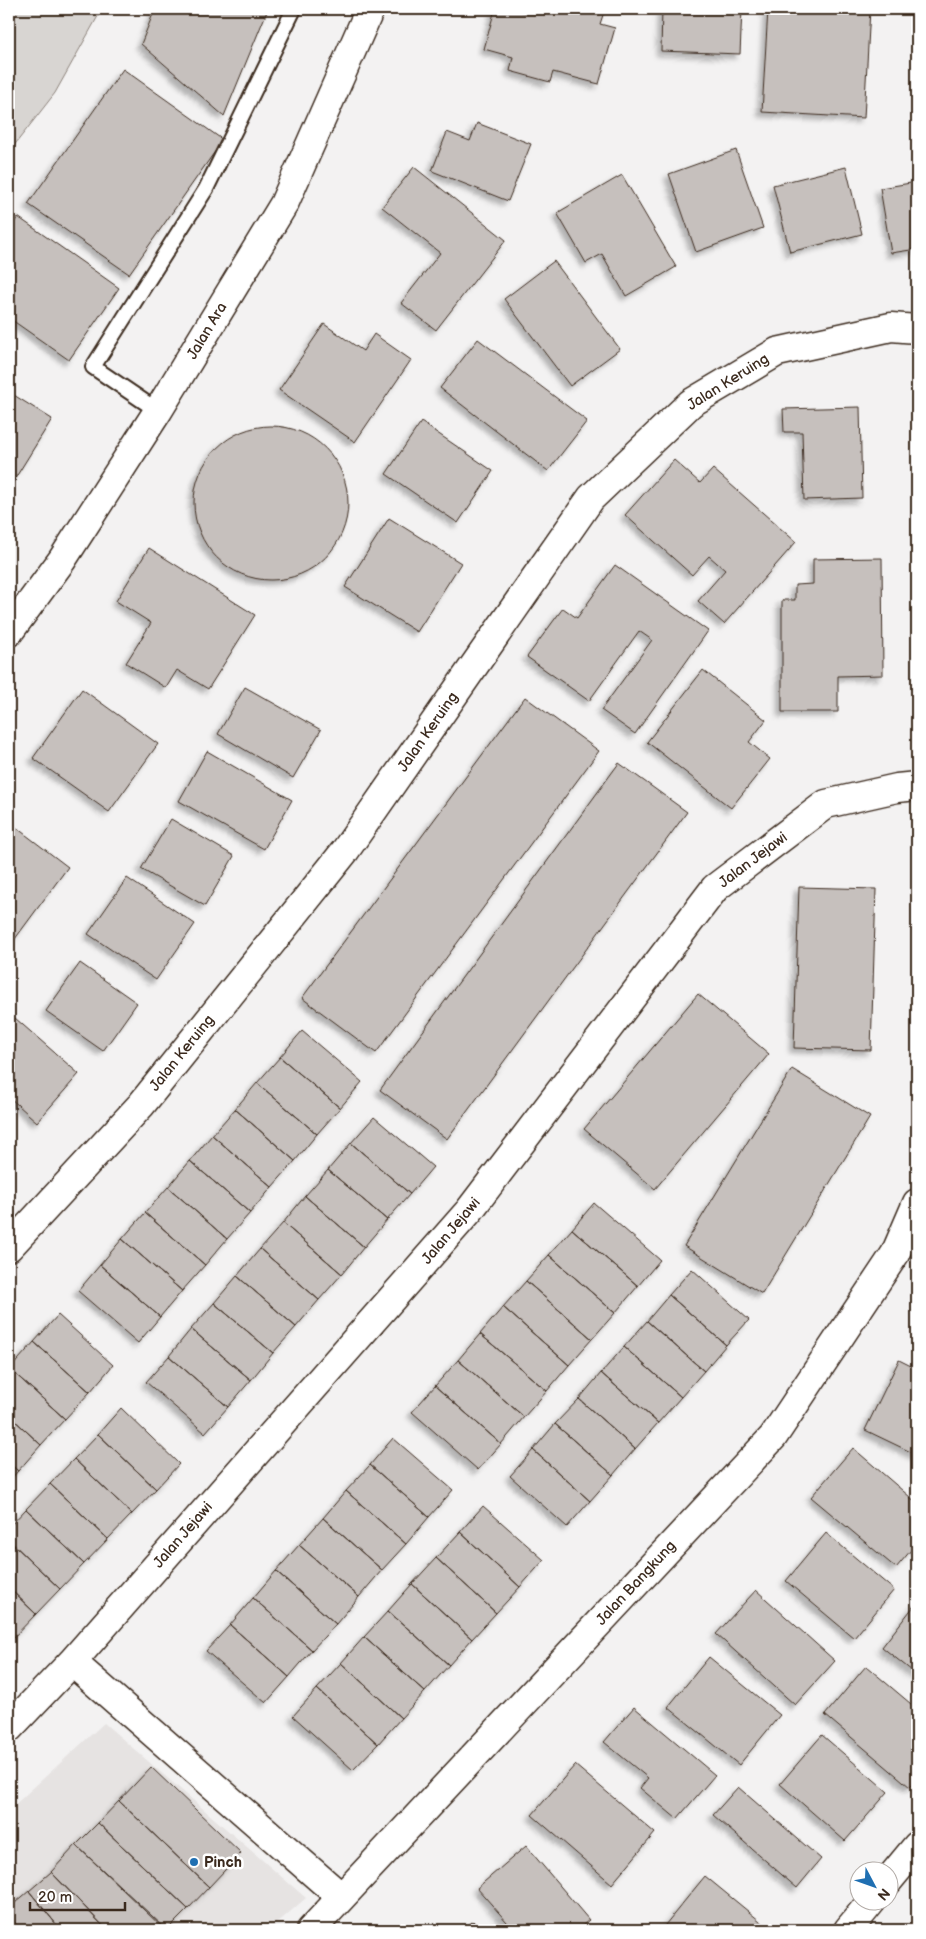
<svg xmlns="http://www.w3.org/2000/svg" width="926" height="1939" font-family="'Balsamiq Sans',sans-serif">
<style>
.built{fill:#e6e3e2}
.green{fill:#d8d5d2;stroke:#8a8078}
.building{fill:#c6c0bd;stroke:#3b2a1e;filter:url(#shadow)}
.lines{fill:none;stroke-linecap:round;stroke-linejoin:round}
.service-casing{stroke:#3b2a1e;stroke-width:18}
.minor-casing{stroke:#3b2a1e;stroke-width:31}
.tertiary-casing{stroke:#3b2a1e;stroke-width:31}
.service{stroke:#fff;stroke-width:14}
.minor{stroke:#fff;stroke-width:28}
.tertiary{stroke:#fff;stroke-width:28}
.poi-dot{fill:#1f6fb2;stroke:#fff;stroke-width:2}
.labels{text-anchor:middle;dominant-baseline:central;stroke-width:5;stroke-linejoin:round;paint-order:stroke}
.street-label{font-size:15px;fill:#3b2a1e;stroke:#fff}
.poi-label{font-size:15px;font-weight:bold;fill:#3b2a1e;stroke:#fff;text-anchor:start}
</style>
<defs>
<filter id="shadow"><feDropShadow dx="-4.5" dy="4.5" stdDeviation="2.5" flood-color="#0004"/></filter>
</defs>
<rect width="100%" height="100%" fill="#f3f2f2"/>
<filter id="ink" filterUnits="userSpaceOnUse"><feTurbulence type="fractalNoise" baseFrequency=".02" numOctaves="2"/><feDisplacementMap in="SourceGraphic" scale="10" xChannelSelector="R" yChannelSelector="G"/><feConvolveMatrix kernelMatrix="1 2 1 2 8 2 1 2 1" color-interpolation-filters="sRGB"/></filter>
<g filter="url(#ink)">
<!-- built -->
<path class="built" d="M 104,1723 L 306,1898 L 269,1930 L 9,1930 L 9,1810 Z"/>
<!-- green -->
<path class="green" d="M 9,9 L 102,9 L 55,93 L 9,152 Z"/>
<!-- building -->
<path class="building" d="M 155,9 L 268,9 L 224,116 L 141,44 Z
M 495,9 L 512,9 L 527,13 L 528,9 L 605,9 L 600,24 L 615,28 L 599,84 L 553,72 L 550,82 L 510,71 L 513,57 L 484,49 Z
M 662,9 L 742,9 L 740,54 L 661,51 Z
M 768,9 L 870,9 L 864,118 L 762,112 Z
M 123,69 L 223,140 L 129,274 L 28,204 Z
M 477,123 L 531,144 L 508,201 L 432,171 L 447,132 L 470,141 Z
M 736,150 L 763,228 L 696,252 L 669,174 Z
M 414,167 L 506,240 L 436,330 L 401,303 L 440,253 L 382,207 Z
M 846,167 L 862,234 L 790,252 L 773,185 Z
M 622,175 L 676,267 L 626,296 L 602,254 L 586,263 L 557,213 Z
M 917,182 L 917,249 L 891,253 L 880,188 Z
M 18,217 L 119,288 L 69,360 L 9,318 L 9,230 Z
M 554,261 L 620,349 L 570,386 L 504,299 Z
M 324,324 L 363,351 L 374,334 L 411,360 L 355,442 L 279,390 Z
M 478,339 L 587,421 L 548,471 L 440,388 Z
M 9,392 L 52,419 L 11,485 L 9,483 Z
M 860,407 L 862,498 L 804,500 L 802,432 L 784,432 L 783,409 Z
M 421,422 L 493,471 L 458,523 L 386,474 Z
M194 503a77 77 0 1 1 154 0a77 77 0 1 1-154 0Z
M 674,460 L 700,483 L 713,469 L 796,542 L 724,624 L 698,601 L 725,570 L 709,556 L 692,575 L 625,515 Z
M 389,518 L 461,563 L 417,632 L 345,587 Z
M 149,548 L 255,615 L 208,689 L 177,670 L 166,688 L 126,663 L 151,623 L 116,601 Z
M 882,558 L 883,675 L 838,676 L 838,712 L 782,712 L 782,600 L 795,600 L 795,585 L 813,584 L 813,559 Z
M 615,565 L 708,631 L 635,734 L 601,710 L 652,640 L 639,631 L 589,701 L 527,657 L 563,608 L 577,618 Z
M 703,670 L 766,720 L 749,742 L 770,759 L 731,808 L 647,742 Z
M 245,687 L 321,730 L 293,778 L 218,734 Z
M 82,689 L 158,744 L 109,812 L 33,758 Z
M 525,697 L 599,751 L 376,1053 L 302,998 Z
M 207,751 L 292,800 L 264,849 L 179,801 Z
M 619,763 L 687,812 L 447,1139 L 380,1090 Z
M 171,819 L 234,856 L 205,906 L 141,869 Z
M 9,822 L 68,867 L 9,947 Z
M 127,878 L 195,924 L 156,980 L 88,934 Z
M 799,887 L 876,889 L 871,1050 L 794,1048 Z
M 80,963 L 137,1003 L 103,1051 L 46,1011 Z
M 698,994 L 769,1054 L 655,1189 L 584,1129 Z
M 15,1018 L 79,1074 L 37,1122 L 9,1097 L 9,1026 Z
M 302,1031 L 362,1082 L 340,1108 L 280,1057 Z
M 280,1057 L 340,1108 L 317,1134 L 257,1083 Z
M 792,1069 L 870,1117 L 762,1294 L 684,1246 Z
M 257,1083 L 317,1134 L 295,1161 L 235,1109 Z
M 235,1109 L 295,1161 L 272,1187 L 212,1135 Z
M 374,1117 L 433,1167 L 410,1194 L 351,1143 Z
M 212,1135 L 272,1187 L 250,1213 L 190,1161 Z
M 351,1143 L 410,1194 L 387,1220 L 328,1170 Z
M 190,1161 L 250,1213 L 227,1239 L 168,1187 Z
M 328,1170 L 387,1220 L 364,1247 L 305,1196 Z
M 168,1187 L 227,1239 L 205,1265 L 145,1213 Z
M 305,1196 L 364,1247 L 342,1274 L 283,1223 Z
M 594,1203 L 660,1260 L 638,1286 L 572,1229 Z
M 145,1213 L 205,1265 L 182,1291 L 122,1239 Z
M 283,1223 L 342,1274 L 319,1300 L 260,1249 Z
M 572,1229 L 638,1286 L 615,1313 L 549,1255 Z
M 122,1239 L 182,1291 L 160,1317 L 100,1265 Z
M 260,1249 L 319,1300 L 296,1327 L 237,1276 Z
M 549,1255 L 615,1313 L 592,1339 L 526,1281 Z
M 100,1265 L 160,1317 L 138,1343 L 78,1291 Z
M 692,1269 L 749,1320 L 726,1345 L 669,1295 Z
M 237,1276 L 296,1327 L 273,1353 L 214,1303 Z
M 526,1281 L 592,1339 L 569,1365 L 503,1307 Z
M 669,1295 L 726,1345 L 704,1371 L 647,1321 Z
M 214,1303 L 273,1353 L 251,1380 L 191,1329 Z
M 503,1307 L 569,1365 L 547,1391 L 480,1334 Z
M 58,1315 L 113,1365 L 90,1392 L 34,1342 Z
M 647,1321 L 704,1371 L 681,1397 L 624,1347 Z
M 191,1329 L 251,1380 L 228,1407 L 169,1356 Z
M 480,1334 L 547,1391 L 524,1417 L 458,1360 Z
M 34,1342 L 90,1392 L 65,1419 L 10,1369 Z
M 624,1347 L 681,1397 L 658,1423 L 601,1373 Z
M 169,1356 L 228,1407 L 205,1433 L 146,1382 Z
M 458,1360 L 524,1417 L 501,1444 L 435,1386 Z
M 899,1360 L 917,1369 L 917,1455 L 865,1430 Z
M 10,1369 L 65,1419 L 41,1445 L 9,1415 L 9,1370 Z
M 601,1373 L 658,1423 L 635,1449 L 579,1399 Z
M 435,1386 L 501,1444 L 478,1470 L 412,1412 Z
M 579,1399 L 635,1449 L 613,1475 L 555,1424 Z
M 121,1408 L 179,1464 L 156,1489 L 98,1434 Z
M 9,1415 L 41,1445 L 18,1471 L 9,1463 Z
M 555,1424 L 613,1475 L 590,1501 L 533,1450 Z
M 98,1434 L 156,1489 L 132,1514 L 74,1459 Z
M 393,1438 L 453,1490 L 429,1517 L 370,1465 Z
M 853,1448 L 917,1503 L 917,1543 L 896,1568 L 811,1497 Z
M 533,1450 L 590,1501 L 567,1527 L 510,1476 Z
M 74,1459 L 132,1514 L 108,1539 L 50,1484 Z
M 9,1463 L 18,1471 L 9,1481 Z
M 370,1465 L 429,1517 L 406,1544 L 346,1491 Z
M 50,1484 L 108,1539 L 84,1564 L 26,1509 Z
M 346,1491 L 406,1544 L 382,1570 L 323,1518 Z
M 483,1506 L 544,1560 L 520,1587 L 460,1532 Z
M 26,1509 L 84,1564 L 60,1589 L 9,1540 L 9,1527 Z
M 323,1518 L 382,1570 L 359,1597 L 299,1545 Z
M 460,1532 L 520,1587 L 496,1613 L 436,1558 Z
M 826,1533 L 894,1590 L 854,1638 L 786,1581 Z
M 9,1540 L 60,1589 L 36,1614 L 9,1588 Z
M 299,1545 L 359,1597 L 336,1624 L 276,1571 Z
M 436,1558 L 496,1613 L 472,1639 L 412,1584 Z
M 276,1571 L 336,1624 L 312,1650 L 253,1598 Z
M 412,1584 L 472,1639 L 449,1665 L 388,1611 Z
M 9,1588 L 36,1614 L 12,1639 L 9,1635 Z
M 756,1590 L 835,1661 L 795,1705 L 716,1634 Z
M 253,1598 L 312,1650 L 289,1677 L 230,1625 Z
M 917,1602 L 917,1675 L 882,1647 Z
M 388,1611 L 449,1665 L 425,1692 L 364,1637 Z
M 230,1625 L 289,1677 L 266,1703 L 206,1651 Z
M 364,1637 L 425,1692 L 401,1718 L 341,1663 Z
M 709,1657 L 780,1715 L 739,1765 L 668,1707 Z
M 341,1663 L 401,1718 L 378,1744 L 317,1689 Z
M 866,1666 L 917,1709 L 917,1779 L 910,1787 L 825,1715 Z
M 317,1689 L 378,1744 L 353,1770 L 293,1716 Z
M 634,1707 L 715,1775 L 677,1819 L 640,1788 L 648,1778 L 604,1742 Z
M 822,1735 L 888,1792 L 845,1841 L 780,1784 Z
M 575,1765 L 655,1833 L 612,1884 L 532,1815 Z
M 151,1767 L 241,1853 L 209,1887 L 119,1801 Z
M 738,1787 L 821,1859 L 797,1888 L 713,1815 Z
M 119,1801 L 209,1887 L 188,1909 L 98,1823 Z
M 98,1823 L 188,1909 L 167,1930 L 76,1845 Z
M 76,1845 L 165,1930 L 107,1930 L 51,1872 Z
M 526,1846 L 589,1920 L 577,1930 L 514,1930 L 477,1888 Z
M 51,1872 L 107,1930 L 61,1930 L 29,1891 Z
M 705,1876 L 771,1930 L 671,1930 L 665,1925 Z
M 29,1891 L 61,1930 L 20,1930 L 9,1916 L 9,1908 Z
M 9,1916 L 20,1930 L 9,1930 Z
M 473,1921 L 481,1930 L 463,1930 Z"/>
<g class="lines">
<defs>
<path id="service" d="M 158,411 L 93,367 L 206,189 L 294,9"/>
<path id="minor" d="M 9,1247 L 141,1105 L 345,851 L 591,498 L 691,403 L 777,352 L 891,327 L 917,329
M 72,1662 L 341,1897
M 9,1728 L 72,1662 L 469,1211 L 715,888 L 826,804 L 897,788 L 917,786
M 888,1881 L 917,1846
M 311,1930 L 773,1437 L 895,1254 L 917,1203
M 848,1930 L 871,1902"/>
<path id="tertiary" d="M 9,632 L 62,560 L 158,411 L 284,204 L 370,9"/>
</defs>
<!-- service casing -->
<use href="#service" class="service-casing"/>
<!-- minor casing -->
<use href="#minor" class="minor-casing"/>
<!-- tertiary casing -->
<use href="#tertiary" class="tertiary-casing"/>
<!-- service -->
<use href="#service" class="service"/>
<!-- minor -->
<use href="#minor" class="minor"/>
<!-- tertiary -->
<use href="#tertiary" class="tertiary"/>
</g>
</g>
<!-- markers -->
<circle class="poi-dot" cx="194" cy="1862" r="5"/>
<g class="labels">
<!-- street labels -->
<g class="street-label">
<text transform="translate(207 331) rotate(-59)">Jalan Ara</text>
<text transform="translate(728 382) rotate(-32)">Jalan Keruing</text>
<text transform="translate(428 732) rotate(-55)">Jalan Keruing</text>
<text transform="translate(753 860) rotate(-37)">Jalan Jejawi</text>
<text transform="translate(182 1053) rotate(-51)">Jalan Keruing</text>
<text transform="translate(451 1231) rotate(-50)">Jalan Jejawi</text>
<text transform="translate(183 1535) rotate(-49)">Jalan Jejawi</text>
<text transform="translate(636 1583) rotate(-47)">Jalan Bangkung</text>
</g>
<!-- poi labels -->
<g class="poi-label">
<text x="204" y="1862">Pinch</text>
</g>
</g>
<!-- margin -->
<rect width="926" height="1939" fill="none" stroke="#fff" stroke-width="30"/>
<rect x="15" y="15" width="896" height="1909" fill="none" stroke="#3b2a1e" stroke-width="2" filter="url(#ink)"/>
<!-- north arrow -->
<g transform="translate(874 1886) rotate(131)"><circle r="24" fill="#ffffff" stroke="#b1aaa5"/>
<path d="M0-4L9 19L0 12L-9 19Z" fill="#1f6fb2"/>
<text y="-8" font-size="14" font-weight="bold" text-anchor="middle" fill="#3b2a1e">N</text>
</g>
<!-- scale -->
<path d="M30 1902v8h95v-8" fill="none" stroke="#3b2a1e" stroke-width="2.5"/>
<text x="38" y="1902" font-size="15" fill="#3b2a1e" stroke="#ffffff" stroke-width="4" paint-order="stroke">20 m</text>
</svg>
